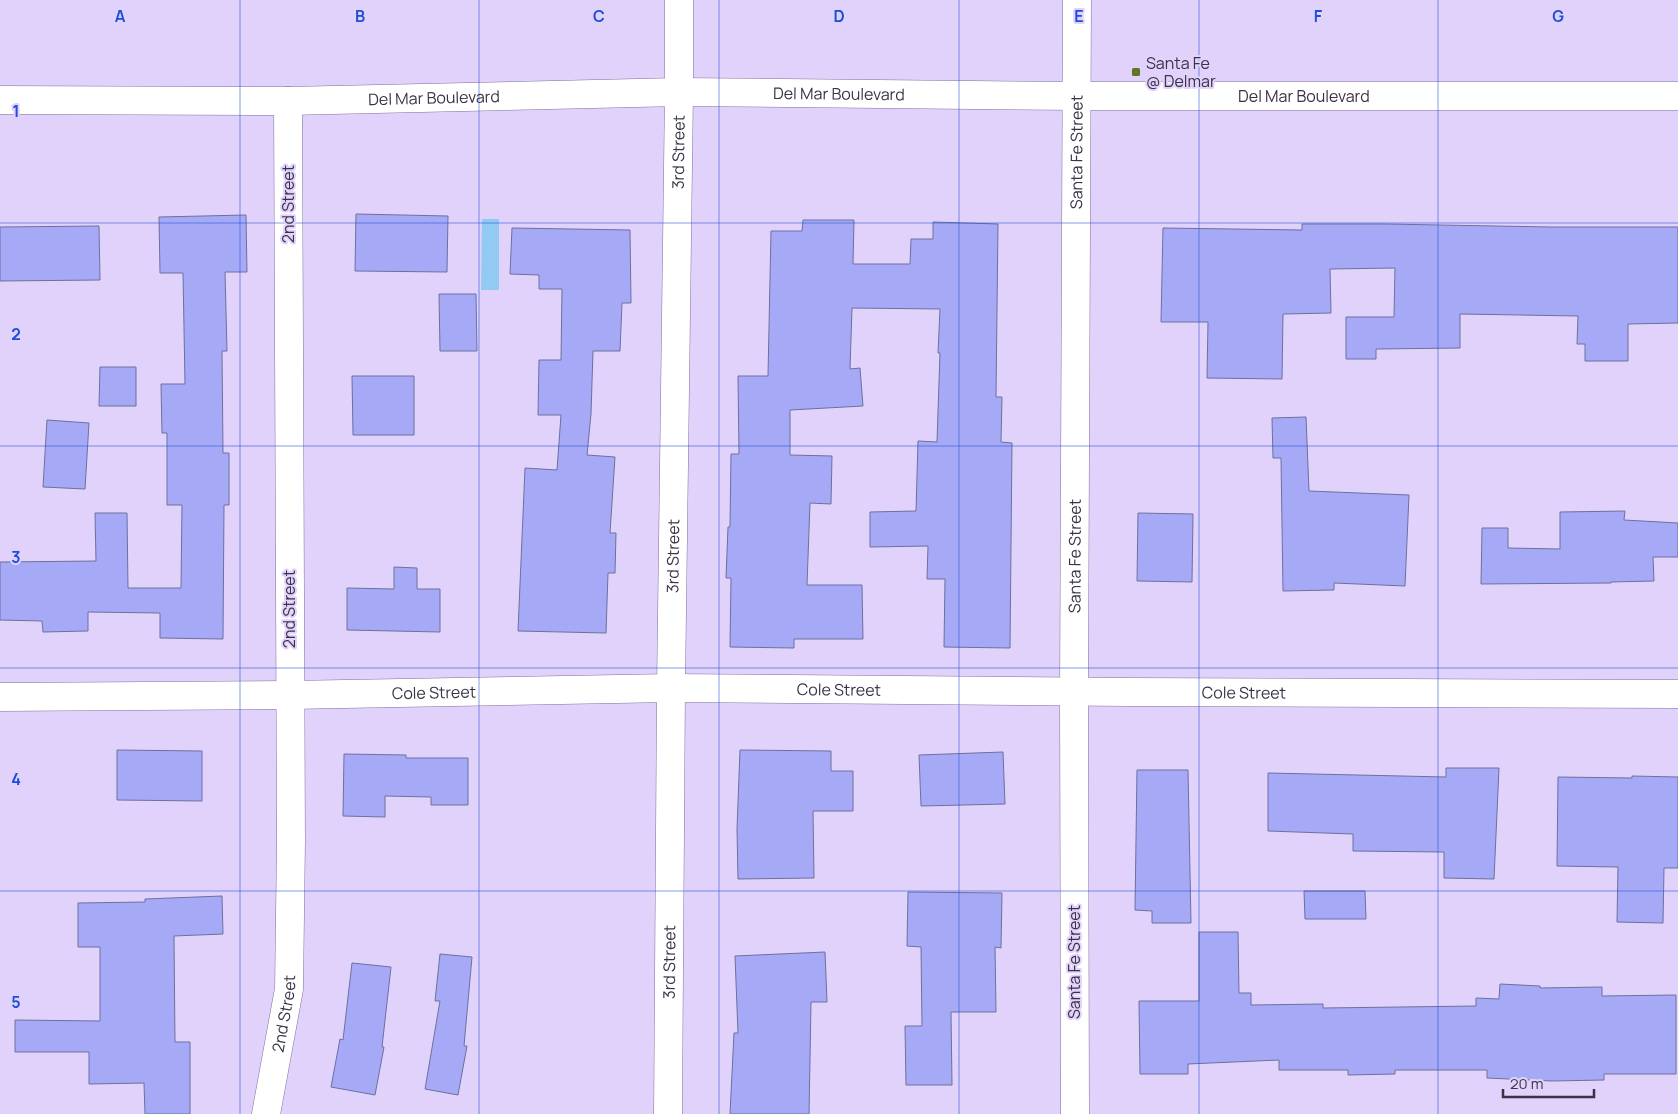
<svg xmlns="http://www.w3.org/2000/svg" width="1678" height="1114" font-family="Manrope,sans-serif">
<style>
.water{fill:#93caf4}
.building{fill:#a6aaf6;stroke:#6d709e}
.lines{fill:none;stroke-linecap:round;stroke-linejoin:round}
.minor-casing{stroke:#816f9e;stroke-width:29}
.tertiary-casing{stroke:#816f9e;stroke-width:29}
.secondary-casing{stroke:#816f9e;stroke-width:29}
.minor{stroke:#fff;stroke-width:28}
.tertiary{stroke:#fff;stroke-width:28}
.secondary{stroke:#fff;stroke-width:28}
.grid{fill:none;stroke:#1d4ed8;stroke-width:1;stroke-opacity:0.55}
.poi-dot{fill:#627524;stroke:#e1d2fb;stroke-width:2}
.labels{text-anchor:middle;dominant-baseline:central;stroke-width:4;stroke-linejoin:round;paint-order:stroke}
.poi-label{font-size:16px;fill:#3a3247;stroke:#e1d2fb;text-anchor:start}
.street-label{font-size:16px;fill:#3a3247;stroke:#e1d2fb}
.grid-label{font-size:16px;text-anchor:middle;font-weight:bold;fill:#1d4ed8;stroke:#e1d2fb;stroke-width:4;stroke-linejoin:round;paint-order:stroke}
</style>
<rect width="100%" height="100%" fill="#e1d2fb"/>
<!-- water -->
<path class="water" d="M 482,219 L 499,219 L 499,290 L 481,290 Z"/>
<!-- building -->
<path class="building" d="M 356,214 L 448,216 L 447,272 L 355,271 Z
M 246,215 L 247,272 L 225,272 L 227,351 L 222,351 L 223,453 L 229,453 L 229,505 L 224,505 L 223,639 L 160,638 L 160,613 L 88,612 L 88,631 L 43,632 L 42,621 L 0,620 L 0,562 L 96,561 L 95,513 L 127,513 L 128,588 L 181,588 L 182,505 L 167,505 L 167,433 L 162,433 L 161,384 L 185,384 L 183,273 L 160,273 L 159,217 Z
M 803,220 L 854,220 L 853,264 L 910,264 L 911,239 L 933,239 L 933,222 L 998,224 L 996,397 L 1002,397 L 1001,442 L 1012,443 L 1010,648 L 944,647 L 945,579 L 927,579 L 928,546 L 870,547 L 870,512 L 916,511 L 918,441 L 937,442 L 940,353 L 938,353 L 940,309 L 852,308 L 850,369 L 860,368 L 863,406 L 790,410 L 790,455 L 832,456 L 831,504 L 810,503 L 807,585 L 862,585 L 863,639 L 794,639 L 794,648 L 730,647 L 731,578 L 726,578 L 728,527 L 730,527 L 731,454 L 739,454 L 738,376 L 768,376 L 771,231 L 802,231 Z
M 1302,224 L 1385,224 L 1551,227 L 1678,227 L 1678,323 L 1628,324 L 1628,361 L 1585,361 L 1585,344 L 1577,344 L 1578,316 L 1460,314 L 1460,348 L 1376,349 L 1376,359 L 1346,359 L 1346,317 L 1394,317 L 1395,268 L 1330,269 L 1331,313 L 1283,314 L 1282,379 L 1207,378 L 1208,322 L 1161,322 L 1163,228 L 1302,230 Z
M 99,226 L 100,280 L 0,281 L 0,227 Z
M 512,228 L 630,230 L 631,303 L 622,303 L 620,351 L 593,351 L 591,414 L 587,455 L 615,457 L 610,533 L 616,533 L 615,573 L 608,573 L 606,633 L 518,631 L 525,468 L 557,470 L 561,415 L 538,415 L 539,360 L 561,360 L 562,289 L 539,289 L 539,275 L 510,274 Z
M 439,294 L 476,294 L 477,351 L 440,351 Z
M 100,367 L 136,367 L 136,406 L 99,406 Z
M 352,376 L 414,376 L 414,435 L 353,435 Z
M 1306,417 L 1309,491 L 1409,495 L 1405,586 L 1334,583 L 1334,590 L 1283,591 L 1281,458 L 1273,458 L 1272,418 Z
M 47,420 L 89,423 L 85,489 L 43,487 Z
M 1625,511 L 1624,520 L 1678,523 L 1678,557 L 1653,557 L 1654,581 L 1611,582 L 1611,583 L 1481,584 L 1482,528 L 1508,528 L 1508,548 L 1560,549 L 1560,512 Z
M 1138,513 L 1193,514 L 1192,582 L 1137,581 Z
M 394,567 L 417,568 L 417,589 L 440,589 L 440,632 L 347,630 L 347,588 L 394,589 Z
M 117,750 L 202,751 L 202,801 L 117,800 Z
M 740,750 L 831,751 L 831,771 L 853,771 L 853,811 L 813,811 L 814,878 L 738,879 L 737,829 Z
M 1003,752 L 1005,804 L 921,806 L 919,755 Z
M 344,754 L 406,755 L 406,758 L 468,758 L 468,805 L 431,805 L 431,797 L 385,796 L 385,817 L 343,816 Z
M 1446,768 L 1499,768 L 1494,879 L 1444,878 L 1444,852 L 1353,851 L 1353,834 L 1268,831 L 1268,773 L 1446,777 Z
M 1137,770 L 1188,770 L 1191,923 L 1152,923 L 1152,911 L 1135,910 Z
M 1632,776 L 1678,777 L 1678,868 L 1664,868 L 1663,923 L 1617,922 L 1618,867 L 1557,866 L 1558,777 L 1632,778 Z
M 1304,891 L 1365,891 L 1366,919 L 1305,919 Z
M 908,892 L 1002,893 L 1001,948 L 995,947 L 996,1012 L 951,1012 L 952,1085 L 906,1085 L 905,1026 L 922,1026 L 921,947 L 907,946 Z
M 222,896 L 223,934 L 174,936 L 175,1042 L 190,1042 L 190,1114 L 145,1114 L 144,1083 L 89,1084 L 89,1052 L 15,1052 L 15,1020 L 100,1021 L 100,947 L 78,947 L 78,903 L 145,902 L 145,899 Z
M 1199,932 L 1238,932 L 1239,993 L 1251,993 L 1251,1005 L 1323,1004 L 1323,1008 L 1476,1006 L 1476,998 L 1499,999 L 1500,984 L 1540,986 L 1540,988 L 1602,987 L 1602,996 L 1676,995 L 1676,1074 L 1604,1074 L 1604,1080 L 1552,1081 L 1487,1078 L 1487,1070 L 1395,1070 L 1395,1074 L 1348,1075 L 1348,1070 L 1279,1070 L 1279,1060 L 1188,1064 L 1188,1074 L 1140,1074 L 1139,1001 L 1199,1001 Z
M 825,952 L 827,1002 L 811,1002 L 809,1114 L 730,1114 L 734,1033 L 738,1033 L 735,956 Z
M 440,954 L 472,957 L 464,1046 L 467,1046 L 458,1095 L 425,1089 L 440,1001 L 435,1001 Z
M 352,963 L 391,967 L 382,1047 L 384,1047 L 375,1095 L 331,1087 L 340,1039 L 343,1040 Z"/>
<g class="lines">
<defs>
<g id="minor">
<path d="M 679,0 L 679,92"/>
<path id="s1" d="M 0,697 L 289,695 L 671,688 L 1127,692 L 1678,694"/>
<path id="s2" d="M 266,1114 L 289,989 L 291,841 L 288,101"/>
</g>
<g id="tertiary">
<path id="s3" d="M 0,100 L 288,101 L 679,92 L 1077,96 L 1678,96"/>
<path id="s4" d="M 668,1114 L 671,688 L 679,92"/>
</g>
<g id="secondary">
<path id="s5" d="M 1075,1114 L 1074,692 L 1077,0"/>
</g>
</defs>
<!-- minor casing -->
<use href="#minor" class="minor-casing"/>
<!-- tertiary casing -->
<use href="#tertiary" class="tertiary-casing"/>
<!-- secondary casing -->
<use href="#secondary" class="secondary-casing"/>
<!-- minor -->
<use href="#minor" class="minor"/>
<!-- tertiary -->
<use href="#tertiary" class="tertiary"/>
<!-- secondary -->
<use href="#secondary" class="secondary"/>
</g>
<!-- grid -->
<path class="grid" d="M 240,0 L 240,1114M 479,0 L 479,1114M 719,0 L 719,1114M 959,0 L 959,1114M 1199,0 L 1199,1114M 1438,0 L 1438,1114M 0,223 L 1678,223M 0,446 L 1678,446M 0,668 L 1678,668M 0,891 L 1678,891"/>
<!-- markers -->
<rect class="poi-dot" x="1131" y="67" width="10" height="10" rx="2.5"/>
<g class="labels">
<!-- poi labels -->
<g class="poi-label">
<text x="1146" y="63">Santa Fe<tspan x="1146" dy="18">@ Delmar</tspan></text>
</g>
<!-- street labels -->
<g class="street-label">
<text stroke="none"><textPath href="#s3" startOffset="839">Del Mar Boulevard</textPath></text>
<text stroke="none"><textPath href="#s3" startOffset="1304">Del Mar Boulevard</textPath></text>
<text stroke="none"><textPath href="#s3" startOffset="434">Del Mar Boulevard</textPath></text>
<text stroke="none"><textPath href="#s4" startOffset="962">3rd Street</textPath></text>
<text stroke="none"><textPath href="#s5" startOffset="962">Santa Fe Street</textPath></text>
<text transform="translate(288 204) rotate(-90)">2nd Street</text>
<text stroke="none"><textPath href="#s4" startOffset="558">3rd Street</textPath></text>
<text stroke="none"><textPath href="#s5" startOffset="558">Santa Fe Street</textPath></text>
<text transform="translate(289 609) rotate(-90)">2nd Street</text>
<text stroke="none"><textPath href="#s1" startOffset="839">Cole Street</textPath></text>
<text stroke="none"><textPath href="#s1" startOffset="434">Cole Street</textPath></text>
<text stroke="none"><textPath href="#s1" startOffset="1244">Cole Street</textPath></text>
<text stroke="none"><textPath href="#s4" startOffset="152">3rd Street</textPath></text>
<text transform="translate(1074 962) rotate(-90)">Santa Fe Street</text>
<text stroke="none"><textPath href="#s2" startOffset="102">2nd Street</textPath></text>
</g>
</g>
<g class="grid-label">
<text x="120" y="22">A</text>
<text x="360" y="22">B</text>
<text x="599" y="22">C</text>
<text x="839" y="22">D</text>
<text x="1079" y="22">E</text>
<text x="1318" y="22">F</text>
<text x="1558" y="22">G</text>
<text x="16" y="117">1</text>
<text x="16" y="340">2</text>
<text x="16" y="563">3</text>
<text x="16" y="785">4</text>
<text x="16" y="1008">5</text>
</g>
<!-- scale -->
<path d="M1503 1089v8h91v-8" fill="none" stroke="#3a3247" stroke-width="2.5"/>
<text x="1510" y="1089" font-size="15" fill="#3a3247" stroke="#e1d2fb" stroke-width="4" paint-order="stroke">20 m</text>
</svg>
